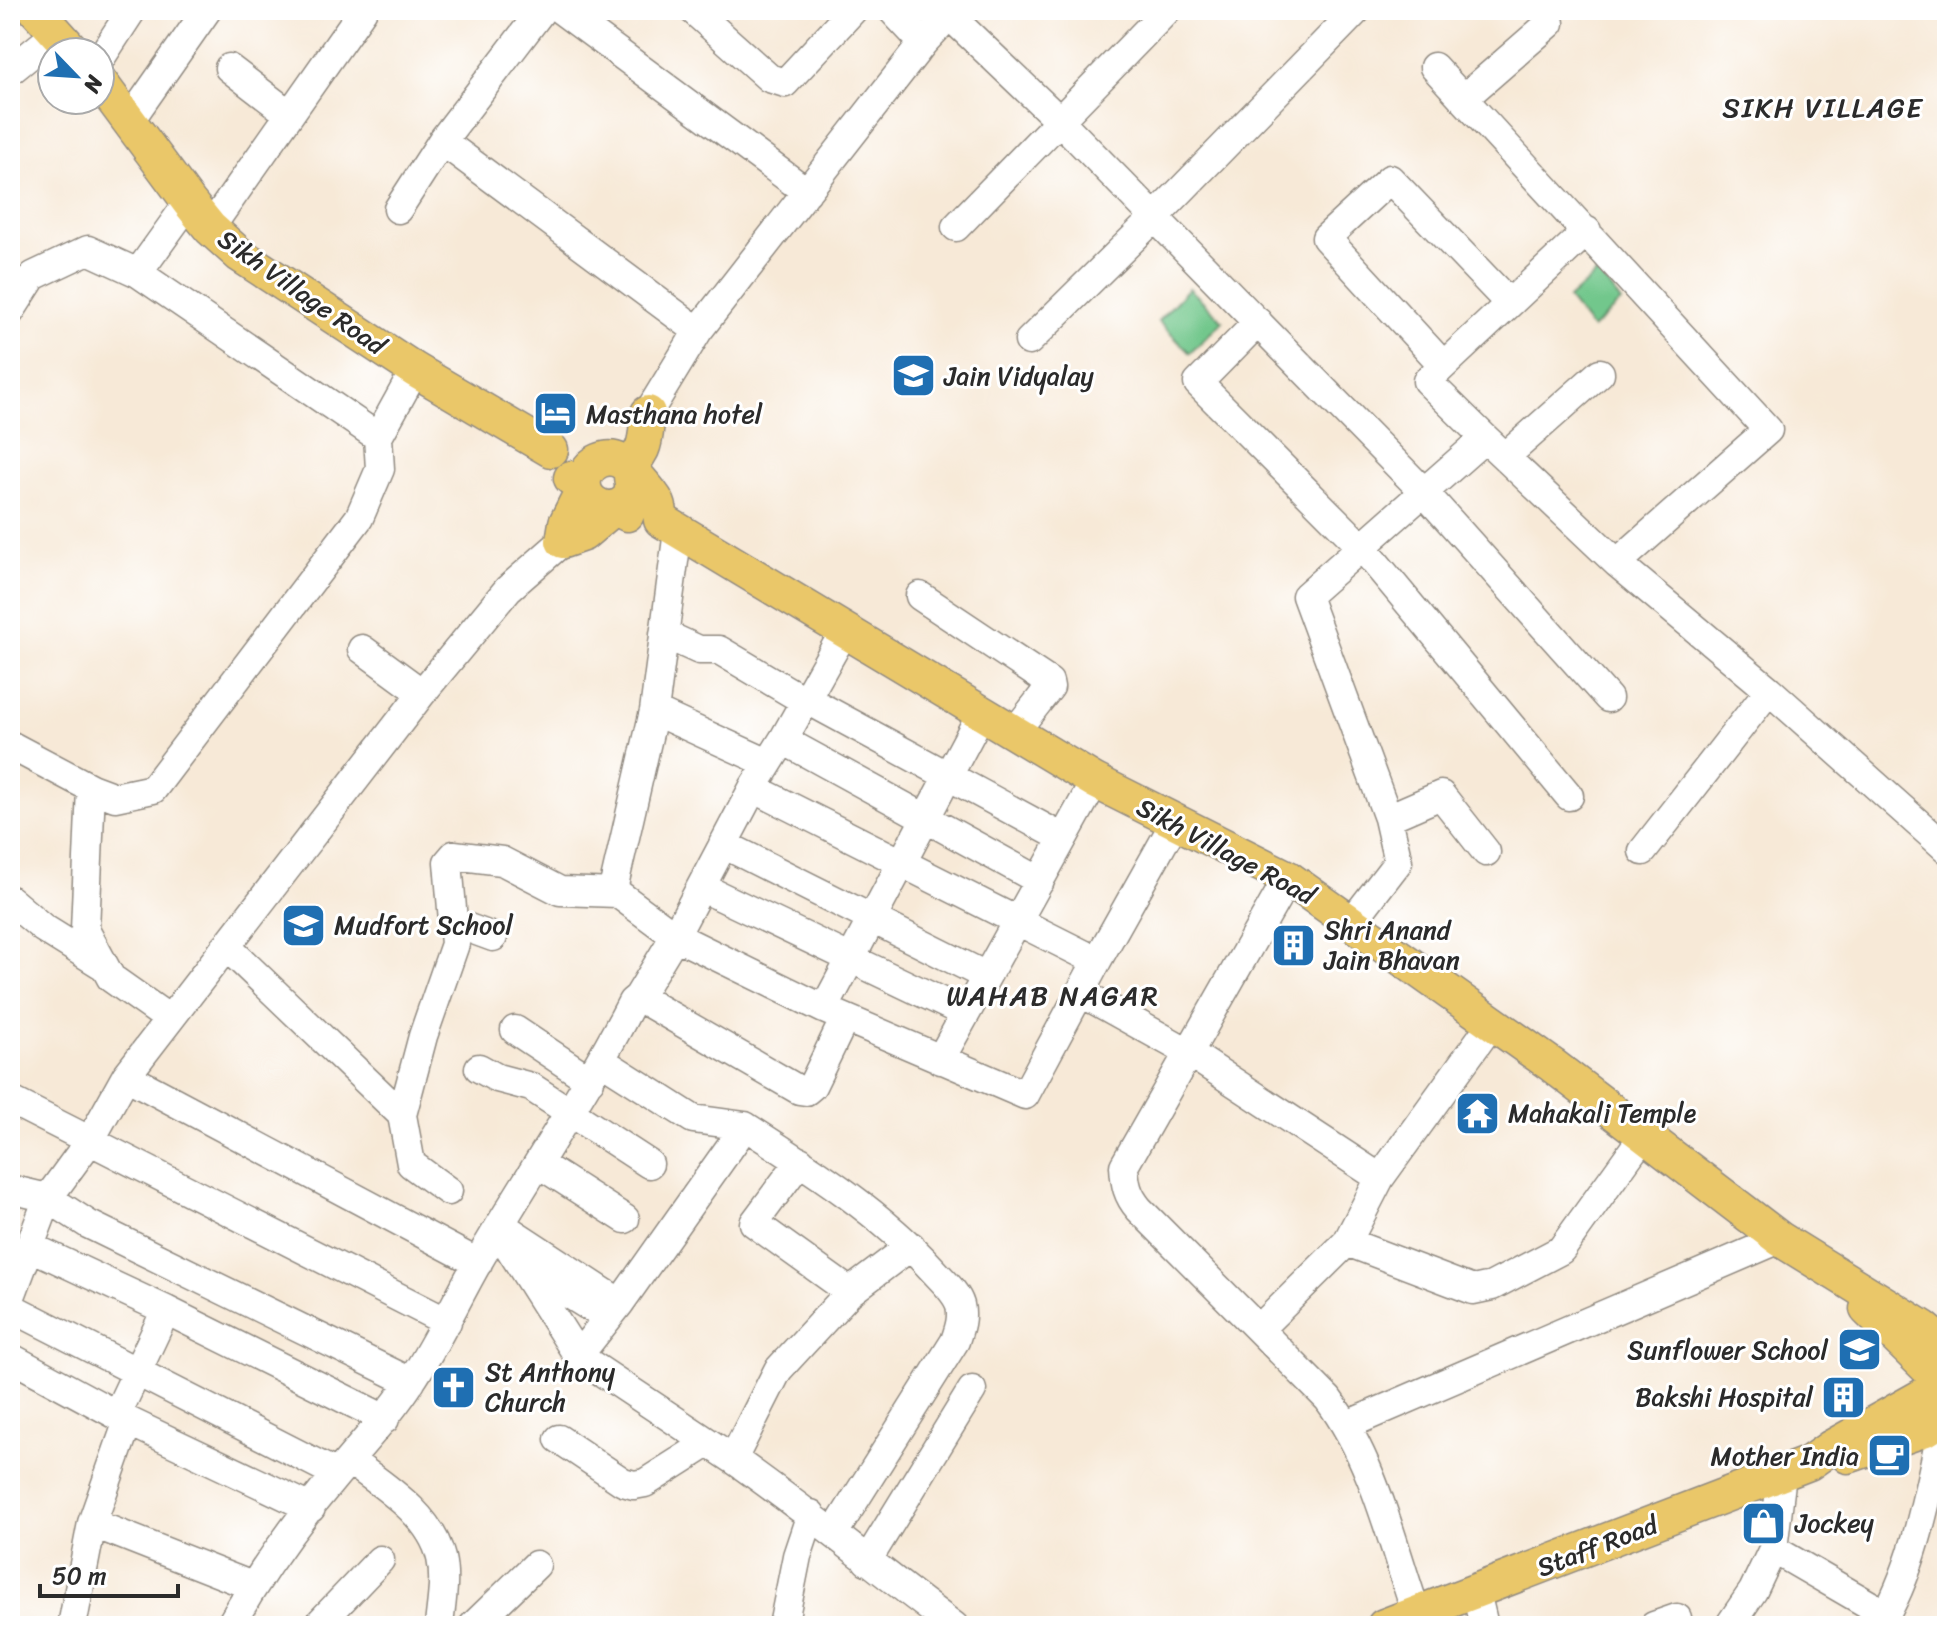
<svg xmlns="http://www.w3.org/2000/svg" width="1957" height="1636" font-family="Sriracha,sans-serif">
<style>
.green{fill:#72c78c;stroke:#4e795c;stroke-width:2}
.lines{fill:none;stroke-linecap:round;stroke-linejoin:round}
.minor-casing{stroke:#918a81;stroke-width:31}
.major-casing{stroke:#918a81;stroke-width:37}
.minor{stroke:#fff;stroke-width:28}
.major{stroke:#eac769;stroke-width:34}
.labels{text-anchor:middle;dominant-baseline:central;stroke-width:6;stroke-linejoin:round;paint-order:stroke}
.street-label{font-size:26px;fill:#2b2b2b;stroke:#fff}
.poi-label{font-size:26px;fill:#2b2b2b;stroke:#fff;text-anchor:start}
.neighbourhood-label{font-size:28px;letter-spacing:2px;fill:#2b2b2b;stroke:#fff}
</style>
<rect width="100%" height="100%" fill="#fff"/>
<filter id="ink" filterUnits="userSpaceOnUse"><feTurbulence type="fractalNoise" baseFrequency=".0125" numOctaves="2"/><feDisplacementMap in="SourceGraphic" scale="16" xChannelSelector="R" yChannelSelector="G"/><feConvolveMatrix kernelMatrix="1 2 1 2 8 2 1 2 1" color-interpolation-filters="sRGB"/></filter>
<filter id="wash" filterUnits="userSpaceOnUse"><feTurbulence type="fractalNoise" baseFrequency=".006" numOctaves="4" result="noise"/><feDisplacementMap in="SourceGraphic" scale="32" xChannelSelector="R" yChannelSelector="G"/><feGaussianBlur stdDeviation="1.8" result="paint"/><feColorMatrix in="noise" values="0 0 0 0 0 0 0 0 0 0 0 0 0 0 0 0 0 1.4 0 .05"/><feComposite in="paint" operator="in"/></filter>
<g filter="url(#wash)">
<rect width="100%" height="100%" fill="#f7e9d7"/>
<!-- green -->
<path class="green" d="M 1596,274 L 1603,278 L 1621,302 L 1592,329 L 1568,299 Z
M 1189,288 L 1223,321 L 1190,353 L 1158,321 Z"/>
</g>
<g filter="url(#ink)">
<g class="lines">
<defs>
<path id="minor" d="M 561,10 L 807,192
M 693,10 L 769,78 L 785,83 L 853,10
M 892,10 L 923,43
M 949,15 L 1060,121 L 1423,491 L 1608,698
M 100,59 L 132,10
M 1434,67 L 1768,430 L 1617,563
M 229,68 L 289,114
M 10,71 L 57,33
M 1464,98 L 1550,23
M 130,120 L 207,10
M 442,141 L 698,331
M 398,209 L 442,141 L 542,10
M 956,227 L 1167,10
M 210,228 L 363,10
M 138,273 L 189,202
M 10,312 L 33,276 L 88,250 L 138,273 L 378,437 L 415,370
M 1258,322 L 1198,383 L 1363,548 L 1569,796
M 1029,341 L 1155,217 L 1357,10
M 1443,365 L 1326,238 L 1390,179 L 1509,303
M 648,413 L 698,331 L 923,43 L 954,10
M 1485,438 L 1427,381 L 1587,231
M 1505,457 L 1600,373
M 678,531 L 654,711 L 614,885 L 617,893 L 675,936 L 824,1009 L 1025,1095 L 1097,961
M 920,596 L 1049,682 L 1050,687 L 1013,734
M 664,634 L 699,650 L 719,650 L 805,701
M 362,649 L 422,693
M 806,699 L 1063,838
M 654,711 L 768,763
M 783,740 L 1040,881
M 10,745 L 91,788 L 115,797 L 153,789 L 359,518 L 380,469 L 378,437
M 91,788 L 85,930 L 111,978 L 169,1019
M 753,788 L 1097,961 L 1175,822
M 1388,818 L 1441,795 L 1486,852
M 723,844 L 986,976
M 1643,851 L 1769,690
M 1288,878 L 1124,1166 C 1125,1184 1127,1195 1139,1209 L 1328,1399 C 1374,1461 1391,1540 1416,1612
M 701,887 L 965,1013
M 10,900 L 43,928 L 104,966
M 452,922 L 493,937
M 1351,923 L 1398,862 L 1388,818 L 1306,596 L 1485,438 L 1617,563 L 1769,690 L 1947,849
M 226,946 L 402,1115
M 1080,992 L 1188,1052 L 1380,1178
M 638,997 L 799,1090 L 806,1091 L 812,1086 L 845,1018
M 824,1009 L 981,714
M 515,1030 L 590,1080
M 940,1060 L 1095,781
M 479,1068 L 497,1078 L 531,1087 L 649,1164
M 126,1076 L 478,1263
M 10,1100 L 447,1322
M 745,1126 C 812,1169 880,1212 934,1271 C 943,1281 956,1292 960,1305 C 963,1318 959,1329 955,1341 L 834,1533
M 800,1161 L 754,1223 L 850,1292
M 539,1164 L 625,1219
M 10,1189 L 48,1198 L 88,1224 L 411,1382
M 448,1191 L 411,1164 L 402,1115 L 423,1036 L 455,944 L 448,862 L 454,855 L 502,861 L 560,891 L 617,893
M 501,1225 L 620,1303
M 498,1230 L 578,1356 L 620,1303 L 745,1126 L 693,1119 L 602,1061
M 1347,1242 L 1473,1290 L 1492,1286 L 1561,1250 L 1644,1135
M 29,1246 L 166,1310 L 385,1419
M 527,1268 L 608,1318
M 10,1299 L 48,1198 L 91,1139 L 126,1076 L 422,693 L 508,589 L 563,541
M 10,1307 L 337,1474
M 1259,1329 L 1347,1242 L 1380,1178 L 1492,1023
M 578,1356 L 733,1459 L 778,1370 L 850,1292 L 911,1246
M 10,1357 L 128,1421 L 92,1523 L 72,1626
M 117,1414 L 166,1310
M 128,1421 L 311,1508
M 1347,1425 L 1780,1239
M 559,1439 L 623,1482 L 634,1485 L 645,1483 L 708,1443
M 733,1459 C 809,1512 880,1571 954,1626
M 349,1460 C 382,1485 431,1514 441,1558 C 446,1580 441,1604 439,1626
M 92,1523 L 252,1586
M 1773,1549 L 1887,1615
M 867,1561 L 972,1390
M 1476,1592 L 1484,1626
M 230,1626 C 260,1572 298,1520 338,1473 C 362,1443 389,1416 410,1383 C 436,1345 455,1302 478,1262 C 529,1174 586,1092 632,1002 L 638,997 L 675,936 L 753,788 L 783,740 L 845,630
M 317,1626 L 380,1560
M 473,1626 L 536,1565
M 783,1626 L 797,1556 L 811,1514
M 1654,1626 L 1677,1618
M 1729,1626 L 1753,1591 L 1773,1549 L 1782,1474
M 1879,1626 C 1913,1573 1927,1498 1940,1437 L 1947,1429"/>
<path id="major" d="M 36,10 L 74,52
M 100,82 L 189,202 L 210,228 L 240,255 L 415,370 L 551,450
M 648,413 C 646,424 647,438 642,449 C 639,455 632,464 631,471 C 630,482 636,490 627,500 C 610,520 577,500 585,476 C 590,462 607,454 620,461 C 628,465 653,494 657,502 C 660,507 660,514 661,520
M 571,478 L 584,487 L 566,523 L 563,541 L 583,534 L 615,507 L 627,514
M 661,520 L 1095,781 L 1288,878 L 1552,1065 L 1780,1239 L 1924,1328 L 1947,1347
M 1867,1309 L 1947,1387
M 1848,1456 L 1926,1429 L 1947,1416
M 1384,1626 L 1809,1463 L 1830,1448 L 1944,1384 L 1947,1380"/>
</defs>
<!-- minor casing -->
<use href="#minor" class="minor-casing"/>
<!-- major casing -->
<use href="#major" class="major-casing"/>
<!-- minor -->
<use href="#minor" class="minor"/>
<!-- major -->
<use href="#major" class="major"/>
</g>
</g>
<!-- icons -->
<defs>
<symbol id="school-square" viewBox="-11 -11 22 22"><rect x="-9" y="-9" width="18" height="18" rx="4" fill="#1f6fb2" stroke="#fff"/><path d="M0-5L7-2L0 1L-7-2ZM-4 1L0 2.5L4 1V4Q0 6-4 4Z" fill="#fff"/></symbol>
<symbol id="hotel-square" viewBox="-11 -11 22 22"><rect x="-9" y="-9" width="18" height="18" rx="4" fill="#1f6fb2" stroke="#fff"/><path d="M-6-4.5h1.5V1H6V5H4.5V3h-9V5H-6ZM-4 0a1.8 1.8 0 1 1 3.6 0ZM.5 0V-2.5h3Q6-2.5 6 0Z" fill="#fff"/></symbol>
<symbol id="building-square" viewBox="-11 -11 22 22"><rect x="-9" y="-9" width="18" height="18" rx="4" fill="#1f6fb2" stroke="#fff"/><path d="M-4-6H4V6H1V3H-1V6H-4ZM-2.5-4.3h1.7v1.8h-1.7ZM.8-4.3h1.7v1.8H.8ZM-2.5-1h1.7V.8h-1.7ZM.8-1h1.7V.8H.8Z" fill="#fff"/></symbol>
<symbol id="temple-square" viewBox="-11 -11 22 22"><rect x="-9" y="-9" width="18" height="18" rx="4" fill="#1f6fb2" stroke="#fff"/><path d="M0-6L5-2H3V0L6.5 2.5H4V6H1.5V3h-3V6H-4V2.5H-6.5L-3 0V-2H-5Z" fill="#fff"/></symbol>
<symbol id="church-square" viewBox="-11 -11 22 22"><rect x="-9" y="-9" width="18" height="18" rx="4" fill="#1f6fb2" stroke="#fff"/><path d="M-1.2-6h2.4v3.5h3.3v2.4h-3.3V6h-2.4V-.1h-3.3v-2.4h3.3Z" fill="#fff"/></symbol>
<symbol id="cafe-square" viewBox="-11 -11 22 22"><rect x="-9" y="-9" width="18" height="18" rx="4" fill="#1f6fb2" stroke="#fff"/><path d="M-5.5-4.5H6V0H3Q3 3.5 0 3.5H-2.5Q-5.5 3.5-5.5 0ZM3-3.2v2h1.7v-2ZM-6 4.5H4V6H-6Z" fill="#fff"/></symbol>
<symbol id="shop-square" viewBox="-11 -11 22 22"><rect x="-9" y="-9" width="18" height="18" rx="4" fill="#1f6fb2" stroke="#fff"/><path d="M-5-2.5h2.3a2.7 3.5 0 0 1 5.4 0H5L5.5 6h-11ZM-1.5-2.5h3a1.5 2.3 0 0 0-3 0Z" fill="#fff"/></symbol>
</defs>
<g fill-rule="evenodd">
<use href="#school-square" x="888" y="350" width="51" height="51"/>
<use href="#hotel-square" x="530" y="388" width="51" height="51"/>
<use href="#school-square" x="278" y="900" width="51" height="51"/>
<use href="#building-square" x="1268" y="920" width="51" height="51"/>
<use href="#temple-square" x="1452" y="1088" width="51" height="51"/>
<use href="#school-square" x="1834" y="1324" width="51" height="51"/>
<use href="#church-square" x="428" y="1362" width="51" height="51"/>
<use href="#building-square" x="1818" y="1372" width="51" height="51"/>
<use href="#cafe-square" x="1864" y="1430" width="51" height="51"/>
<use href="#shop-square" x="1738" y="1498" width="51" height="51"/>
</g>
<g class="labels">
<!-- street labels -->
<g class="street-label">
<text transform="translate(302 292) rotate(35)">Sikh Village Road</text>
<text transform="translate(1226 851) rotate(28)">Sikh Village Road</text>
<text transform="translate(1597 1546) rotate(-21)">Staff Road</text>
</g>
<!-- poi labels -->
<g class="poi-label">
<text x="944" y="376">Jain Vidyalay</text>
<text x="586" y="414">Masthana hotel</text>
<text x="334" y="925">Mudfort School</text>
<text x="1324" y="930">Shri Anand<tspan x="1324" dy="30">Jain Bhavan</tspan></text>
<text x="1508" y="1113">Mahakali Temple</text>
<text x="1828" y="1350" text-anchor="end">Sunflower School</text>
<text x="485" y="1372">St Anthony<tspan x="485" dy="30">Church</tspan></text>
<text x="1813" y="1397" text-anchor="end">Bakshi Hospital</text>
<text x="1859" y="1456" text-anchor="end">Mother India</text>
<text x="1795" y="1523">Jockey</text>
</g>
<!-- neighbourhood labels -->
<g class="neighbourhood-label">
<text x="1823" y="107">SIKH VILLAGE</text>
<text x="1053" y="995">WAHAB NAGAR</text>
</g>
</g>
<!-- margin -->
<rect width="1957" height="1636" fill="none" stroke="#fff" stroke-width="40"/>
<!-- north arrow -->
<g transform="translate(76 76) rotate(115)"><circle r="38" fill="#ffffff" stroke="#aaaaaa" stroke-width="2"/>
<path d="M0-6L14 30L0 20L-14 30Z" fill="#1f6fb2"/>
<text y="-12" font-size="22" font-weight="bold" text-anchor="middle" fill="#2b2b2b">N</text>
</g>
<!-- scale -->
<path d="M40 1584v12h138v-12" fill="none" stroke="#2b2b2b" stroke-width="4"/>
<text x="52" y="1584" font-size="24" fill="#2b2b2b" stroke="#ffffff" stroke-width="6" paint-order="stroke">50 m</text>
</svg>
